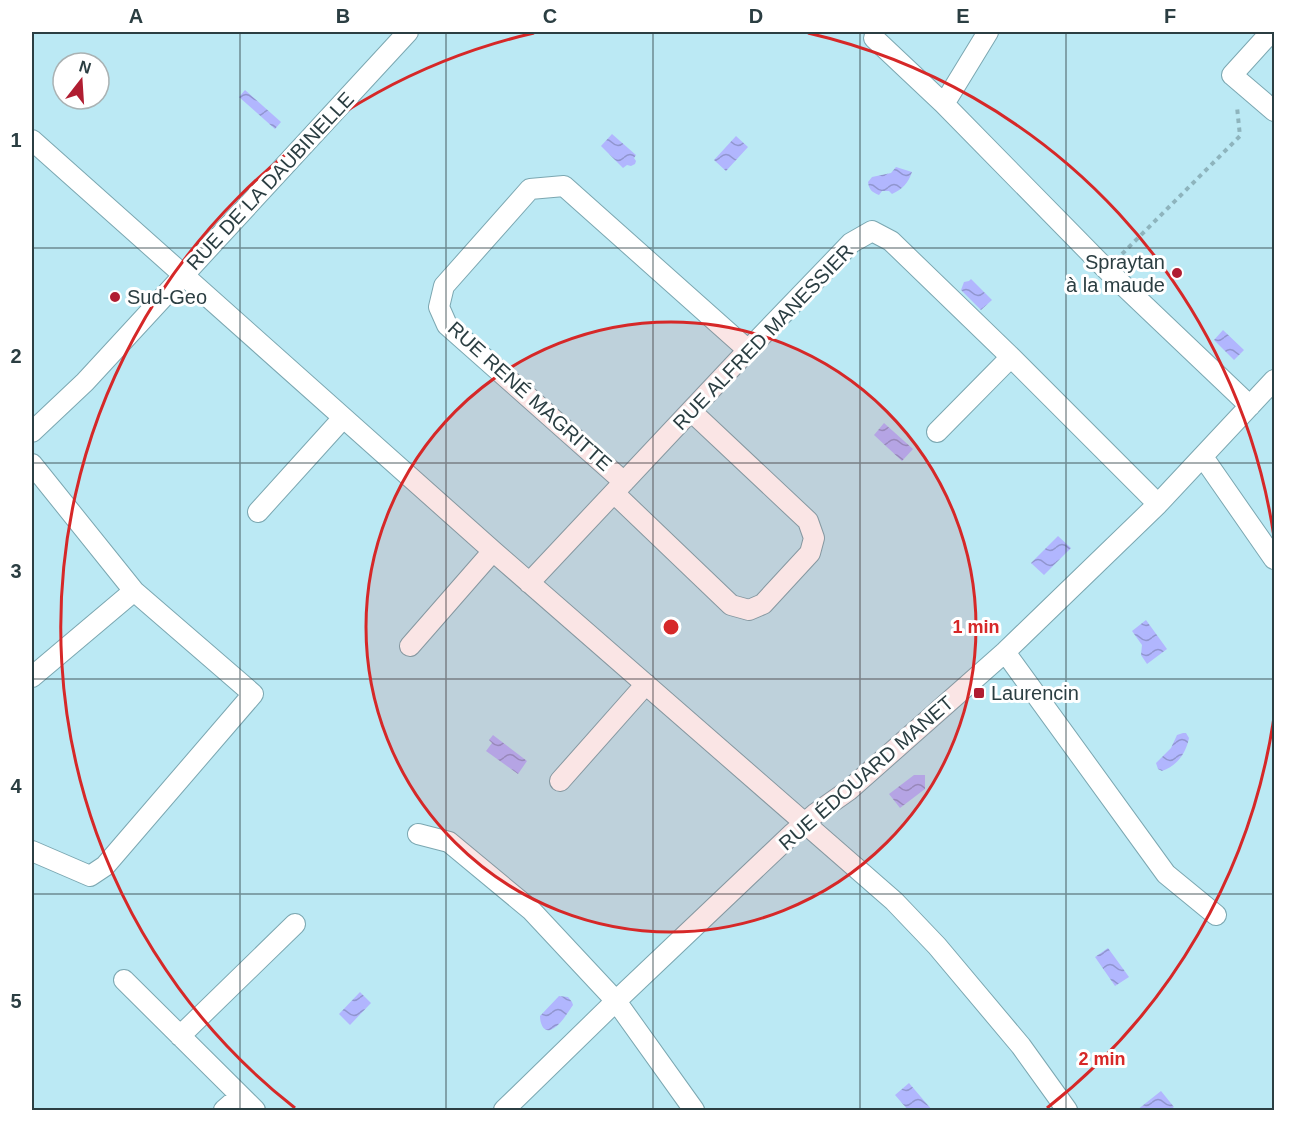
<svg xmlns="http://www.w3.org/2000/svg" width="1306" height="1142" font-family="Helvetica,sans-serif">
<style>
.water{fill:url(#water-waves)}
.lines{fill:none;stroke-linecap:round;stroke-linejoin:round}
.minor-casing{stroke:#7ba7b1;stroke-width:22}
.path{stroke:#8eb4bd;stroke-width:4;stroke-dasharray:4.5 4.5;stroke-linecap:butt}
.minor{stroke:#fff;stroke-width:20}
.grid{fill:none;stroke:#2b3e42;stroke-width:1.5;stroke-opacity:0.55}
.ring{fill:none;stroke:#d62828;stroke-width:3}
.poi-dot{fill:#b01d31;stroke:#fff;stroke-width:2}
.labels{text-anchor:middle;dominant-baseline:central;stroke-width:6;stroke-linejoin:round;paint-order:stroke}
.street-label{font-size:20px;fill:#2b3e42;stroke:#fff}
.poi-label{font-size:20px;fill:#2b3e42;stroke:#fff;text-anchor:start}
.centre{fill:#d62828;stroke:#fff;stroke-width:3}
.ring-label{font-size:18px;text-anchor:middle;font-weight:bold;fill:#d62828;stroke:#fff;stroke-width:6;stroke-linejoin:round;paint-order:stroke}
.neatline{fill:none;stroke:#2b3e42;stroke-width:2}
.grid-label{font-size:20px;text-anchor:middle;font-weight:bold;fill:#2b3e42}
</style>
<defs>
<pattern id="water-waves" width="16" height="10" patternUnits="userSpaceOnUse" patternTransform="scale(1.5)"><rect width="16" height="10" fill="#b1b6fe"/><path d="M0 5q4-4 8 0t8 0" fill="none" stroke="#9095cf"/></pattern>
</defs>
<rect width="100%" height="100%" fill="#bbe9f4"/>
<!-- water -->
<path class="water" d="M 245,90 L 281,122 L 275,129 L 239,97 Z
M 612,134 L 636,155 L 634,158 L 636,161 L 635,164 L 631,166 L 627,165 L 623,168 L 601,146 Z
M 736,136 L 748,147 L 726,171 L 714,160 Z
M 896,167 L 912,172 C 908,183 903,189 892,194 L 889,191 L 882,191 L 879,195 C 872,192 869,190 868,182 L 872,177 L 891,173 Z
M 971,279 L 992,300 L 981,310 L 961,290 L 964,282 L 969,281 Z
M 1223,330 L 1244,350 L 1234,360 L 1214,340 Z
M 884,423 L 913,449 L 902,461 L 874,435 Z
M 1058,536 L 1071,548 L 1044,575 L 1031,563 Z
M 1146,620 L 1167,649 L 1147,664 L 1141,655 L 1142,645 L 1132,631 Z
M 1183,733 L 1186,733 L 1189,738 C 1186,753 1177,766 1162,771 L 1158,769 L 1156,763 L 1171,748 L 1177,735 Z
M 493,735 L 527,761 L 518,774 L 486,751 L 492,743 L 489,740 Z
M 914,775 L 925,775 L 925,789 L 900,808 L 889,794 Z
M 1108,948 L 1129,977 L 1115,986 L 1095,957 Z
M 360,992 L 371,1003 L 350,1025 L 339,1014 Z
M 559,996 L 568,997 L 572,1002 L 573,1005 C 568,1012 562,1023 554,1028 C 545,1035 540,1025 540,1016 Z
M 909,1083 L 932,1110 L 908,1110 L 895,1095 Z
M 1161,1091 L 1174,1107 L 1169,1110 L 1137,1110 Z"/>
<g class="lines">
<defs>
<path id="minor" d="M 1271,32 L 1232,75 L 1274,111
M 874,38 L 944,104 L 1106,269 L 1250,406
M 944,104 L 988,32
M 32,140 L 493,551 L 894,901 L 937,946 L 1021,1046 L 1067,1110
M 32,432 L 85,382 L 408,32
M 937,432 L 1011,357
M 1203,457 L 1274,559
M 32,464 L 134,591 L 253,694 L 105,866 L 90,876 L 32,851
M 624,482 L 447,325 L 439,307 L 444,286 L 530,189 L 564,186 L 748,350
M 614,493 L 731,605 L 749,610 L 763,604 L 810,553 L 814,538 L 808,521 L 691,411
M 258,512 L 343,418
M 529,583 L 748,350 L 851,243 L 872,231 L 891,241 L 1011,357 L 1158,504
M 410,646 L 493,551
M 1005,652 L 1166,874 L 1216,915
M 32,677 L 134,591
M 560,781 L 646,684
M 418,834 L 449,842 L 531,910 L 616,1001 L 694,1110
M 124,980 L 255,1110
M 180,1036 L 295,924
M 224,1110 L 240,1096
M 504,1110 L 616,1001 L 793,833 L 815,814 L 849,790 L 1005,652 L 1158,504 L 1274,380"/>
</defs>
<!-- minor casing -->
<use href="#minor" class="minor-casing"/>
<!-- path -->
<path class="path" d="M 1122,254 L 1240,136 L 1237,107"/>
<!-- minor -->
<use href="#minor" class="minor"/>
</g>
<!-- grid -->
<path class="grid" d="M 240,32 L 240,1110M 446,32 L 446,1110M 653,32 L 653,1110M 860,32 L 860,1110M 1066,32 L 1066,1110M 32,248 L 1274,248M 32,463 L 1274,463M 32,679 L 1274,679M 32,894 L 1274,894"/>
<!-- distance rings -->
<circle cx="671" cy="627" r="305" fill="#d62828" fill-opacity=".12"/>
<g class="ring">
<circle cx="671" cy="627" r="305"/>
<path d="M1274 717A610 610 0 0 1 1047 1108M295 1108A610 610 0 0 1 534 33M808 33A610 610 0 0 1 1274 537"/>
</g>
<!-- markers -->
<g class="poi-dot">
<circle cx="1177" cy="273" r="6"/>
<circle cx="115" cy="297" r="6"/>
<rect x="973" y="687" width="12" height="12" rx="3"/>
</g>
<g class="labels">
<!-- street labels -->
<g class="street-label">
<text transform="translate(270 181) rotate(-47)">RUE DE LA DAUBINELLE</text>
<text transform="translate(763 337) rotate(-46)">RUE ALFRED MANESSIER</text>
<text transform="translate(530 396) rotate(42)">RUE RENÉ MAGRITTE</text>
<text transform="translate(866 773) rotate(-41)">RUE ÉDOUARD MANET</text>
</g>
<!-- poi labels -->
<g class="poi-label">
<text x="1165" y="262" text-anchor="end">Spraytan<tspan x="1165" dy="23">à la maude</tspan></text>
<text x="127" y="297">Sud-Geo</text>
<text x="991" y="693">Laurencin</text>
</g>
</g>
<circle cx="671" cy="627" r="9" class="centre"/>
<g class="ring-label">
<text x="976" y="633">1 min</text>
<text x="1102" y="1065">2 min</text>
</g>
<!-- border -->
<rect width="1306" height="1142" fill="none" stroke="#ffffff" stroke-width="66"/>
<!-- north arrow -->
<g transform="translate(81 81) rotate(17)"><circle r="28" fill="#ffffff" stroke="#aab2b3" stroke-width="1.5"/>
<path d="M0-4.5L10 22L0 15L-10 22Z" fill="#b01d31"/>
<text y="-9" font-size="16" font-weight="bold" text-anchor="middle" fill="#2b3e42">N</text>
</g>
<rect x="33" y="33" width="1240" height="1076" class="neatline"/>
<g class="grid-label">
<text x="136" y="23">A</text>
<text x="343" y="23">B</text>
<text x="550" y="23">C</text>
<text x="756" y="23">D</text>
<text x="963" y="23">E</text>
<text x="1170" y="23">F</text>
<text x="16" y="147">1</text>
<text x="16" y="363">2</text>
<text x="16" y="578">3</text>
<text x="16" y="793">4</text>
<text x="16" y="1008">5</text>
</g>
</svg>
